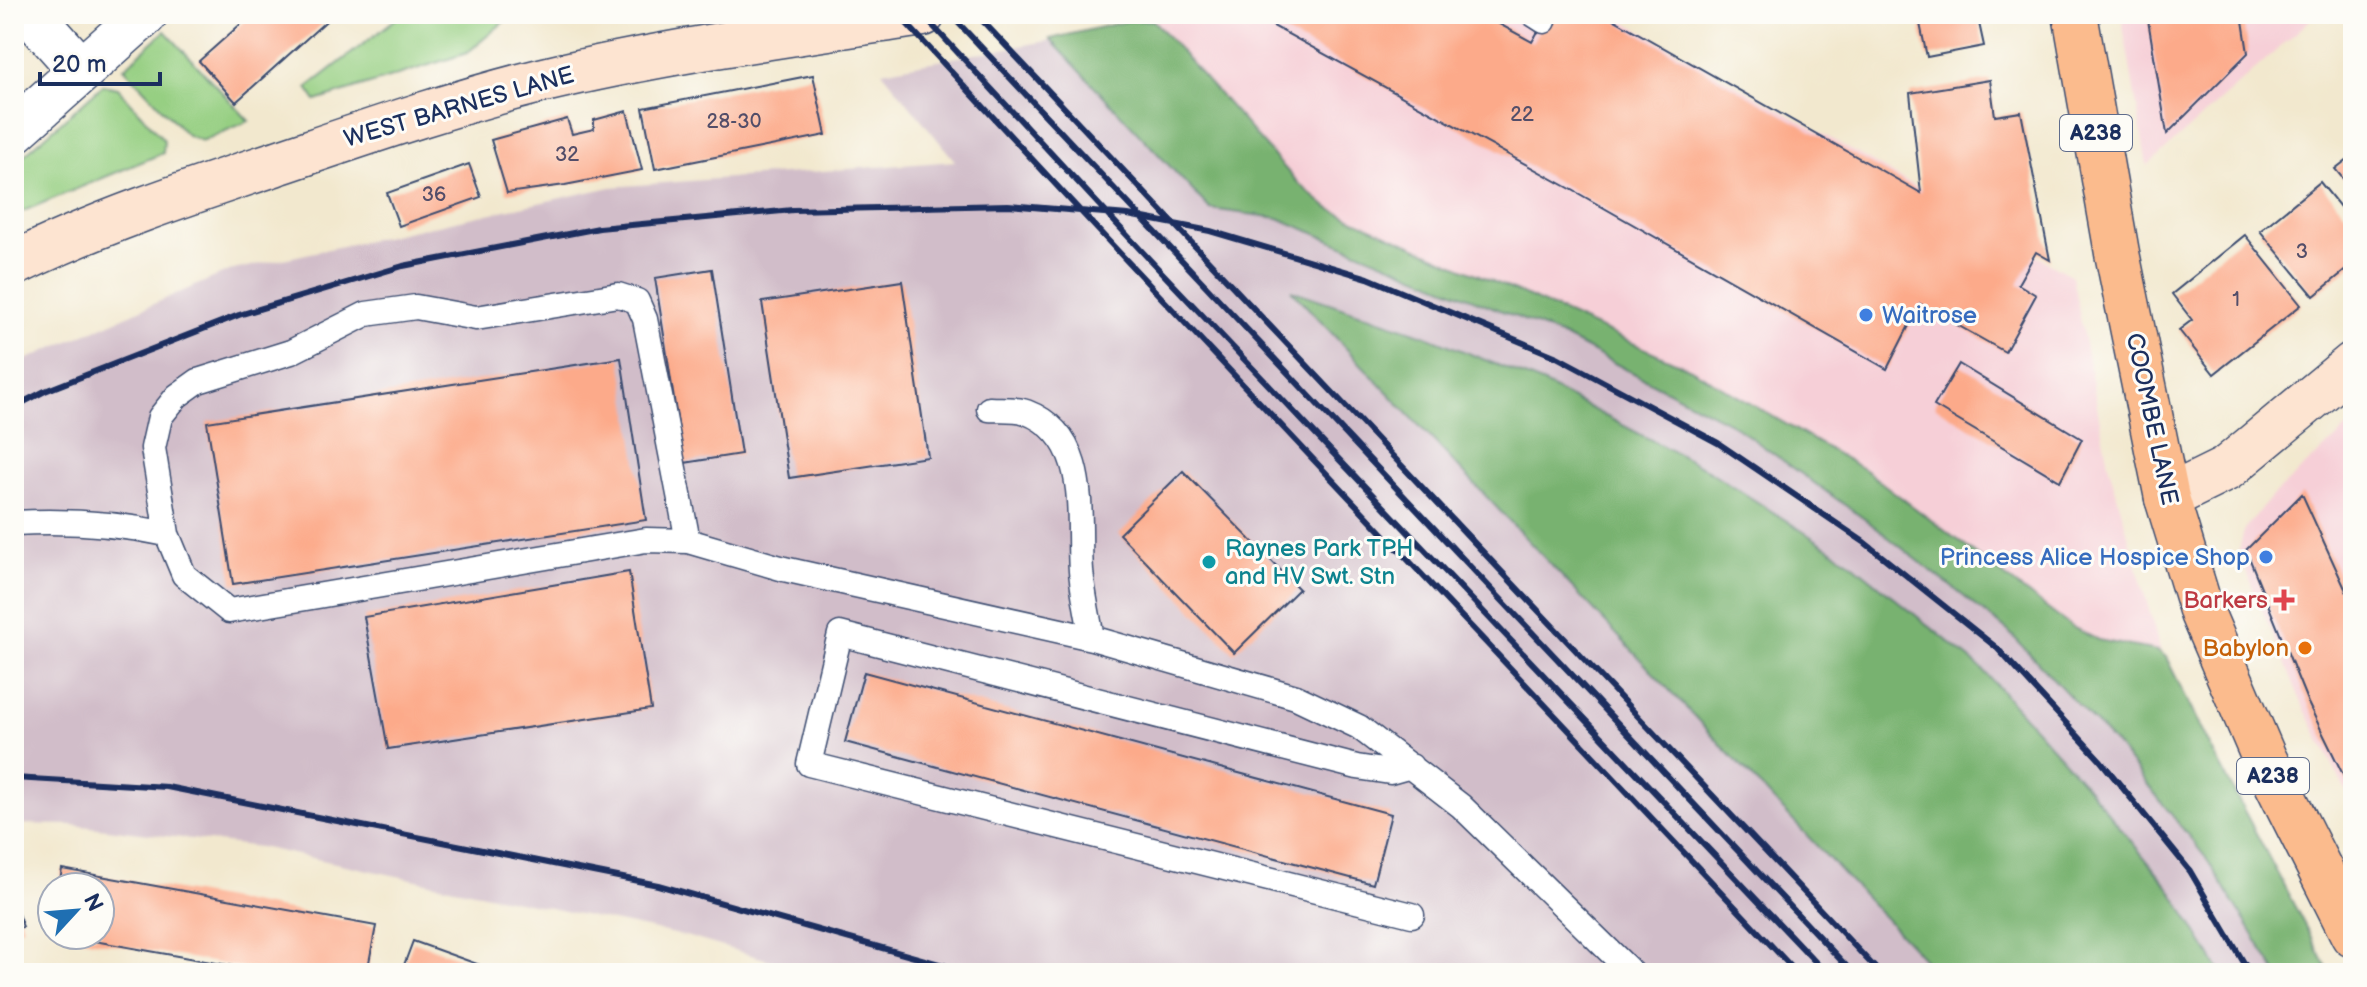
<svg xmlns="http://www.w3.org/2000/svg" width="2367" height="987" font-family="'Balsamiq Sans',sans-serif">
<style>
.built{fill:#f6cfd7}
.industrial{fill:#d1bdc9}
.green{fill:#96cf82;stroke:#587f70;stroke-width:2}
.forest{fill:#78b270;stroke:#4a7067;stroke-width:2}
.building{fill:#fcaa8a}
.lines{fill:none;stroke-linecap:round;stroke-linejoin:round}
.lane-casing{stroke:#3b4b6f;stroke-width:27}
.street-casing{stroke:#3b4b6f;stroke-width:47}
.secondary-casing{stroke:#3b4b6f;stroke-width:47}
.primary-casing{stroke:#3b4b6f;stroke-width:47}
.lane{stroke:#fff;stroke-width:24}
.street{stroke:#fff;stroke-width:44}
.secondary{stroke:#fde4d1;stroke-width:44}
.primary{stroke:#fbbb8d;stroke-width:44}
.rail{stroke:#1b2f5e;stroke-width:6}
.shop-dot{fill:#3f7fe0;stroke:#fdfcf7;stroke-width:3}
.culture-dot{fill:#0f9aa8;stroke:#fdfcf7;stroke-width:3}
.health-dot{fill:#e0444e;stroke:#fdfcf7;stroke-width:3}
.food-dot{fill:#e8710a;stroke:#fdfcf7;stroke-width:3}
.labels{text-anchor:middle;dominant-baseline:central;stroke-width:6;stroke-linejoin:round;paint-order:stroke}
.number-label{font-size:20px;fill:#534e69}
.shield{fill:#fdfcf7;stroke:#5f6c8c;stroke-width:2}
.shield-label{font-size:22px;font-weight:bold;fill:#1b2f5e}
.street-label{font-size:24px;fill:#1b2f5e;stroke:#fdfcf7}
.shop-label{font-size:24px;fill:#366cbe;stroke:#fdfcf7;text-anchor:start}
.culture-label{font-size:24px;fill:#0d838f;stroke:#fdfcf7;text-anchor:start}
.health-label{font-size:24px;fill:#be3a42;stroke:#fdfcf7;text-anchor:end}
.food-label{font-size:24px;fill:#c56008;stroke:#fdfcf7;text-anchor:end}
</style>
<rect width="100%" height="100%" fill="#fdfcf7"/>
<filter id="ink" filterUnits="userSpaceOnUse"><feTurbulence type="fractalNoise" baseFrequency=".0125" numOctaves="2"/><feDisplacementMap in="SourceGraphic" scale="16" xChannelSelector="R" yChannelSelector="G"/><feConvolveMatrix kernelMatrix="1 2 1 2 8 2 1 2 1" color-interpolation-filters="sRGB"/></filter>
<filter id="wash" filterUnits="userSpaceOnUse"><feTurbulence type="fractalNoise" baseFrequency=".006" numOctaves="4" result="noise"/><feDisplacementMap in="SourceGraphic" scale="32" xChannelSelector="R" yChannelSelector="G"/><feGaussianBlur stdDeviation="1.8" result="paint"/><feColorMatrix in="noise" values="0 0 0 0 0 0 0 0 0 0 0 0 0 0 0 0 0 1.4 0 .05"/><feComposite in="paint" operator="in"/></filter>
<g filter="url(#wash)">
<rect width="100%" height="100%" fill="#f2e8ce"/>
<!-- built -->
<path class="built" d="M 1160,14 L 1612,14 L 2072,276 L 2108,463 L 2162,656 L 2092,645 L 1326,208 L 1300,186 L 1154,22 L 1151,17 Z
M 2121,14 L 2317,14 L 2147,166 Z
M 2353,423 L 2353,805 L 2304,708 L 2238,553 L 2245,528 L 2273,495 Z"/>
<!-- industrial -->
<path class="industrial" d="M 1151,17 L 1300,186 L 1326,208 L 1864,473 L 2328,973 L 813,973 L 689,937 L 259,847 L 73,825 L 14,824 L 14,365 L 229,271 L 611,187 L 955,161 L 882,71 L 1047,41 Z"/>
<!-- green -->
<path class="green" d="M 402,14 L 513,14 L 467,53 L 316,101 L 307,88 Z
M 165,31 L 249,121 L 202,141 L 187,135 L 124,68 Z
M 103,85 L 118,88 L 164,140 L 163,153 L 14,215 L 14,164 Z"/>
<!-- forest -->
<path class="forest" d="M 1153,20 L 1298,183 L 1328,208 L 1691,369 L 1865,470 L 2070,626 L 2098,640 L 2158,651 L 2166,657 L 2212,750 L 2330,973 L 2277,973 L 2206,858 L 2115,744 L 2008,631 L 1870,523 L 1732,424 L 1562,336 L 1278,218 L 1210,209 L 1050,39 L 1127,21 Z
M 1291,290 L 1424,335 L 1544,384 L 1703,467 L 1849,561 L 1982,669 L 2083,782 L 2171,890 L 2221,973 L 1937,973 Z"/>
<g id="blocks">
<!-- building -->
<path class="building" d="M 252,14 L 334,14 L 236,102 L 199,61 Z
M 1265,14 L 1481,14 L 1532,42 L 1548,14 L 1604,14 L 1921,193 L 1910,93 L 1990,80 L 1995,116 L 2021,112 L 2050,260 L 2036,252 L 2018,284 L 2036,295 L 2005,352 L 1920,304 L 1887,369 L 1569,188 L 1264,21 Z
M 1918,14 L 1977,14 L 1984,46 L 1927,57 Z
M 2147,14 L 2242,14 L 2248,53 L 2167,134 Z
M 813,75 L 826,135 L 655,169 L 643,108 Z
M 627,111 L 642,170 L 565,185 L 507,193 L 491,140 L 567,119 L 572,134 L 594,129 L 594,120 Z
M 2353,155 L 2353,191 L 2335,169 Z
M 469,164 L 481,197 L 399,226 L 387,193 Z
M 2320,182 L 2353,223 L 2353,264 L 2314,296 L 2260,231 Z
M 2245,235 L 2301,305 L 2214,374 L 2179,330 L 2192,320 L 2172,294 Z
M 712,269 L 741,454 L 684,463 L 655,278 Z
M 902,281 L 928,457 L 789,478 L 762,302 Z
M 621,358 L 646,520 L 233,584 L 207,422 Z
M 1959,364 L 2082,439 L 2060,481 L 1934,406 Z
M 1183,471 L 1299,589 L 1234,653 L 1119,534 Z
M 2302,494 L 2353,606 L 2353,795 L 2308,703 L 2246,550 Z
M 629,572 L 651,709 L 388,749 L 364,617 Z
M 864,672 L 1391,814 L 1373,884 L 845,742 Z
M 62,869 L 376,926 L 367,973 L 272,973 L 72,937 L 100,935 L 100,887 L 59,887 Z
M 14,903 L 23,927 L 14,930 Z
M 413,941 L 502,973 L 401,973 Z"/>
</g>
</g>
<g filter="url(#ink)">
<use href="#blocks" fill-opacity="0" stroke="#3b4b6f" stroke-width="2"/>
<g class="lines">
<defs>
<path id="lane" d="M 1533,14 L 1544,21
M 989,409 C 1000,410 1016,408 1026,412 C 1092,437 1077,517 1081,571 C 1083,593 1088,616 1092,638
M 14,523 C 67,520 115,523 167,534
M 688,541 L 645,319 L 637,301 L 618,295 L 476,318 L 416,307 L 366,314 L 291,352 L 198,381 L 177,396 L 160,417 L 153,448 L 167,534 L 184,575 L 229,611 L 646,540 L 688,541 L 784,569 L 1092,638 L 1296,697 L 1359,727 L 1461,806 L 1632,973
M 1411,766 L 1390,772 L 1357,767 L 840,634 L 809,764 L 1412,915"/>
<path id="street" d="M 31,14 L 81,70
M 14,131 L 145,14"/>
<path id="secondary" d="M 14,264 C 99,222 190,192 280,162 C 366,133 452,103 540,81 C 663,51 797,33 923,14
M 2167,498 L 2226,469 L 2353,364"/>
<path id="primary" d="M 2075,14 L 2117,253 L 2167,498 L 2202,613 L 2264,758 L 2353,935"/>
</defs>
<!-- lane casing -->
<use href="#lane" class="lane-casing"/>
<!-- street casing -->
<use href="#street" class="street-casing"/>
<!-- secondary casing -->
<use href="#secondary" class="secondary-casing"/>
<!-- primary casing -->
<use href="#primary" class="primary-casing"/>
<!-- lane -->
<use href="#lane" class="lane"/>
<!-- street -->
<use href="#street" class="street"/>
<!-- secondary -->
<use href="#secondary" class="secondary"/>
<!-- primary -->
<use href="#primary" class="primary"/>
<!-- rail -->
<path class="rail" d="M 898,14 C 1194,337 1498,653 1797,973
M 922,14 L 1150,260 L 1826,973
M 950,14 L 1853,973
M 976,14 L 1880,973
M 14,407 L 45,391 L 239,315 L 403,266 L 599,228 L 793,210 L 1008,205 L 1128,215 L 1210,231 L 1368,278 L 1557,357 L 1718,443 L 1864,542 L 1997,648 L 2100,760 L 2190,871 L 2250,973
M 14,778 L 167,787 L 658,885 L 971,973"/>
</g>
</g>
<!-- markers -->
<g class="shop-dot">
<circle cx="1866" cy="315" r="8"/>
<circle cx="2266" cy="557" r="8"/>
</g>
<circle class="culture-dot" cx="1209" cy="562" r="8"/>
<path class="health-dot" d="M2280 588h8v8h8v8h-8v8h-8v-8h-8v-8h8z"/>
<circle class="food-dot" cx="2305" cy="648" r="8"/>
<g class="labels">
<!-- number labels -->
<g class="number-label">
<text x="1522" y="115">22</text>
<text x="734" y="122">28-30</text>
<text x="567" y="155">32</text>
<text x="434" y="195">36</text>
<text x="2302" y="252">3</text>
<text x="2236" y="300">1</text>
</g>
<!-- shield labels -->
<g class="shield">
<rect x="2060" y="115" width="72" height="36" rx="6"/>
<rect x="2237" y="758" width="72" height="36" rx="6"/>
</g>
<g class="shield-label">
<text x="2096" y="133">A238</text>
<text x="2273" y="776">A238</text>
</g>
<!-- street labels -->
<g class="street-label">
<text transform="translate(459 107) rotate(-16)">WEST BARNES LANE</text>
<text transform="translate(2152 419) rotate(78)">COOMBE LANE</text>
</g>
<!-- shop labels -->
<g class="shop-label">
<text x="1882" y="315">Waitrose</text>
<text x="2250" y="557" text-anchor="end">Princess Alice Hospice Shop</text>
</g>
<!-- culture labels -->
<g class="culture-label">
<text x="1225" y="548">Raynes Park TPH<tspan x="1225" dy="28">and HV Swt. Stn</tspan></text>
</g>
<!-- health labels -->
<g class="health-label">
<text x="2268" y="600">Barkers</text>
</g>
<!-- food labels -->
<g class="food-label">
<text x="2289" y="648">Babylon</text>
</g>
</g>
<!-- margin -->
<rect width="2367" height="987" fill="none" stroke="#fdfcf7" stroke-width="48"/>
<!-- north arrow -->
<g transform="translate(76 911) rotate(64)"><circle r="38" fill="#fdfcf7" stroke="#a3aaba" stroke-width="2"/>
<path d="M0-6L14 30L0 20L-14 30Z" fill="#1f6fb2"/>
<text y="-12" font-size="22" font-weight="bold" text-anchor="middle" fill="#1b2f5e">N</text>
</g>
<!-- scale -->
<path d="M40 72v12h120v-12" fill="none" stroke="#1b2f5e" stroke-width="4"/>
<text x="52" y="72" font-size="24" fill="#1b2f5e" stroke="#fdfcf7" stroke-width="6" paint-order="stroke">20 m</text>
</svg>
